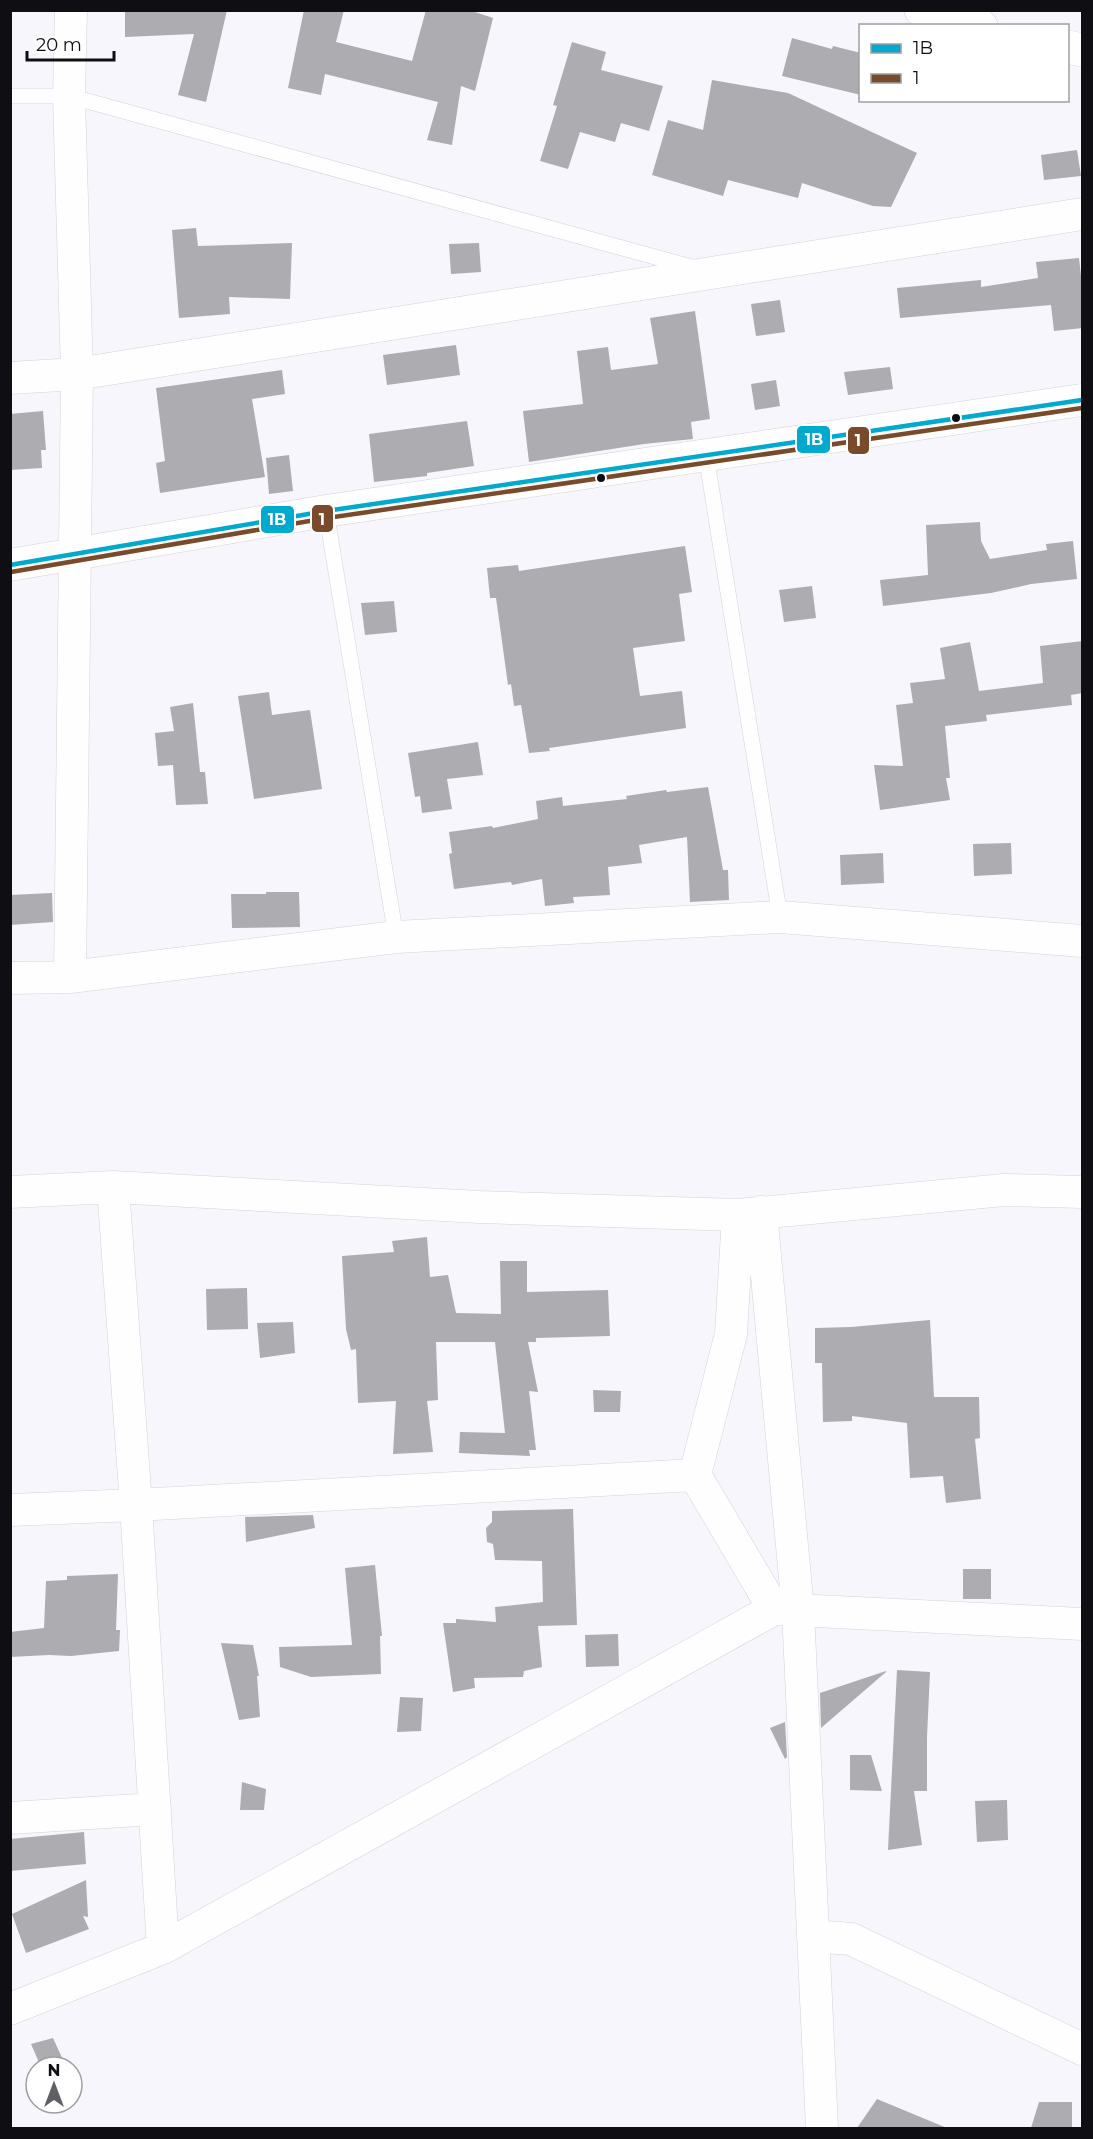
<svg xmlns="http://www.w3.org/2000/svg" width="1093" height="2139" font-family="Montserrat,sans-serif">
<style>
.building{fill:#adacb1}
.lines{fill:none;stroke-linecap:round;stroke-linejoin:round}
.lane-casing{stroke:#d3d2d7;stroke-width:16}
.street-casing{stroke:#d3d2d7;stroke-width:33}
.primary-casing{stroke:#d3d2d7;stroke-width:34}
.lane{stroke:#fefeff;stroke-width:15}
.street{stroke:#fefeff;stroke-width:32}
.primary{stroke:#fefeff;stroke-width:33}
.bus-1-casing{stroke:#fff;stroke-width:9}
.bus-2-casing{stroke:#fff;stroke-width:9}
.bus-1{stroke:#00a9ce;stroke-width:4.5}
.bus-2{stroke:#7a4b2a;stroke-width:4.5}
.bus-dot{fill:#0f0e12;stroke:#fff;stroke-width:2}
.line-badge{stroke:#fff;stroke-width:2}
.badge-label{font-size:16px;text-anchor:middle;font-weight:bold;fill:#fff}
</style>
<rect width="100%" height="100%" fill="#f7f6fc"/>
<!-- building -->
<path class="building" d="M 125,10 L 227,10 L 206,102 L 178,95 L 194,34 L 125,37 Z
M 304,10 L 344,10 L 336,42 L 412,61 L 426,10 L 469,10 L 493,18 L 475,91 L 461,86 L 452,145 L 427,140 L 438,102 L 325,74 L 321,95 L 288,88 Z
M 792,38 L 832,49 L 833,46 L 861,53 L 861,95 L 782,76 Z
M 572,42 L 606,52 L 601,70 L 663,86 L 649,131 L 621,123 L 615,142 L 580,132 L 568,169 L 540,161 L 557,106 L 553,105 Z
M 712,80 L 788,93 L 917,153 L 891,207 L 873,206 L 802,183 L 798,198 L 728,180 L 723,196 L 652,175 L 668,120 L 703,130 Z
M 1077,150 L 1081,176 L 1044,180 L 1041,155 Z
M 196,228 L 198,246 L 292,243 L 290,299 L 229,297 L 230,314 L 179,318 L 172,230 Z
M 479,243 L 481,272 L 451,274 L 449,244 Z
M 1079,258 L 1083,294 L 1083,328 L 1054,331 L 1051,305 L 900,318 L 897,288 L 981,280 L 981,287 L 1038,278 L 1036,262 Z
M 780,300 L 785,332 L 756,336 L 751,304 Z
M 695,311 L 710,419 L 691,422 L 693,439 L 644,444 L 529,462 L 523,411 L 583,404 L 577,351 L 608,347 L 611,370 L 658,364 L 650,318 Z
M 456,345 L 460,375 L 387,385 L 383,355 Z
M 890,367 L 893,389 L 848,395 L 844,372 Z
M 282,370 L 285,394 L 252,399 L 265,477 L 160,493 L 156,463 L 165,461 L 156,388 Z
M 776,380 L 780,406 L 755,410 L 751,384 Z
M 43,411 L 46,450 L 41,450 L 42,468 L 10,470 L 10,414 Z
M 467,421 L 474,466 L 427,473 L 427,476 L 374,482 L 369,434 Z
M 289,455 L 293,491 L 269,494 L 266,458 Z
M 980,522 L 981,541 L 990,559 L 1047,550 L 1046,544 L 1073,541 L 1077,579 L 1031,584 L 991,593 L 883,606 L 880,580 L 928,575 L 926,525 Z
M 685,546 L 692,592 L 679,594 L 685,641 L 633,648 L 640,696 L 682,691 L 686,728 L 549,748 L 550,751 L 529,753 L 521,705 L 514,706 L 511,684 L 508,685 L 496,598 L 490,598 L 487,568 L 518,565 L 519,571 Z
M 812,586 L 816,618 L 784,622 L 779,590 Z
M 394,601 L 397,632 L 365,635 L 361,603 Z
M 1083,641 L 1083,693 L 1071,695 L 1072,705 L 986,715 L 987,721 L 945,726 L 950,778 L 946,778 L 950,800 L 880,810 L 874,765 L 903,766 L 896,705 L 913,703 L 910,683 L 945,679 L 940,648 L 970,642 L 979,691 L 1043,683 L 1040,646 Z
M 269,692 L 272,715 L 310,710 L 322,789 L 254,799 L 238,696 Z
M 193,703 L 200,772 L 205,772 L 208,804 L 176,805 L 173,765 L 158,766 L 155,733 L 174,731 L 170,707 Z
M 478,742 L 483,775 L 447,779 L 452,809 L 422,813 L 420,796 L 415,797 L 408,753 Z
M 708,787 L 723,870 L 728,870 L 729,900 L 690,902 L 687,837 L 639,845 L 642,863 L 608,867 L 610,895 L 573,897 L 574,903 L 545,906 L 542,879 L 512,885 L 511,882 L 454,889 L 449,854 L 452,853 L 449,832 L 492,826 L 493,828 L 538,819 L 536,801 L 562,797 L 563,806 L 627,799 L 626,796 L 666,790 L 667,792 Z
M 1011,843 L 1012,874 L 974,876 L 973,844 Z
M 883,853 L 884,883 L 841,885 L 840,855 Z
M 266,892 L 299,892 L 300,927 L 232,928 L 231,894 L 266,894 Z
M 52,893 L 53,922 L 10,925 L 10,895 Z
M 427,1237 L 430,1277 L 448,1275 L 456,1313 L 501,1314 L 500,1261 L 527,1261 L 527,1292 L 608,1290 L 610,1336 L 536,1338 L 536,1342 L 528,1342 L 538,1392 L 529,1391 L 536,1450 L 529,1450 L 530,1456 L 459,1453 L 460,1432 L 505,1433 L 495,1342 L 436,1342 L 438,1400 L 427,1401 L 433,1452 L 393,1454 L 396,1401 L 358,1403 L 356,1349 L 351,1350 L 346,1329 L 342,1256 L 394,1252 L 392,1241 Z
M 247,1288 L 248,1329 L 207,1330 L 206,1289 Z
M 930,1320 L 934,1397 L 979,1397 L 980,1438 L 975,1439 L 981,1499 L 946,1503 L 943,1476 L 910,1478 L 907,1423 L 852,1416 L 852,1421 L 823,1422 L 822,1363 L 815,1363 L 815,1328 L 851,1327 Z
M 293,1322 L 295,1353 L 260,1358 L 257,1323 Z
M 593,1390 L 621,1391 L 620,1412 L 594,1412 Z
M 573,1509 L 577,1625 L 538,1626 L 542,1667 L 524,1671 L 523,1677 L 474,1678 L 475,1688 L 453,1692 L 443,1623 L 456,1623 L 456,1619 L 496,1622 L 495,1607 L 543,1602 L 542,1561 L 495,1560 L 493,1544 L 487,1542 L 486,1528 L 492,1522 L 492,1511 Z
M 313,1515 L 315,1528 L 246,1542 L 245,1517 Z
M 375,1565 L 382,1636 L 380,1636 L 381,1674 L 311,1677 L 280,1667 L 279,1647 L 352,1645 L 345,1568 Z
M 963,1569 L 991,1569 L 991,1599 L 963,1599 Z
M 118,1574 L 116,1630 L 120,1630 L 119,1651 L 71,1656 L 49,1655 L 10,1657 L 10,1632 L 44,1628 L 46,1581 L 67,1580 L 67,1576 Z
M 618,1634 L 619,1666 L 586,1667 L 585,1635 Z
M 221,1643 L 253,1645 L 259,1676 L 257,1676 L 260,1717 L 239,1720 Z
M 897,1670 L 930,1672 L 927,1737 L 927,1791 L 914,1791 L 922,1845 L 888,1850 Z
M 886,1671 L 886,1672 L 821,1728 L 820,1693 Z
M 400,1697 L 423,1698 L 421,1731 L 397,1732 Z
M 785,1722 L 787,1757 L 785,1759 L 770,1728 Z
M 850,1755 L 871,1755 L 882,1791 L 850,1790 Z
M 242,1782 L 266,1789 L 264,1810 L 240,1810 Z
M 1007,1800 L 1008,1840 L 977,1842 L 975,1801 Z
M 84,1832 L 86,1864 L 10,1871 L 10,1839 Z
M 86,1880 L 88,1917 L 83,1916 L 89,1929 L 26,1953 L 12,1914 Z
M 53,2038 L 64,2062 L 51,2067 L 41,2067 L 31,2044 Z
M 877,2099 L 947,2128 L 857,2128 Z
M 1039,2102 L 1072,2102 L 1072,2128 L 1031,2128 Z"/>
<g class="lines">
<defs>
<path id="lane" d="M 10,96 L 69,96 L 695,268
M 706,455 L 780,917
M 326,511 L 396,937"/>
<path id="street" d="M 10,378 L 77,374 L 1082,214
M 10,565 L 326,511 L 1082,400
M 70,977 L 77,374 L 69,96 L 71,10
M 10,978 L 70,977 L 396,937 L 780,917 L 1082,941
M 113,1187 L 136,1505 L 163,1948
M 10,1192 L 113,1187 L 479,1207 L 738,1215 L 1004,1190 L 1082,1192
M 761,1212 L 798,1610 L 822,2128
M 695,1475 L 731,1334 L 738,1215
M 10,1510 L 136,1505 L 695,1475 L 774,1609 L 1082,1624
M 10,1818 L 155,1809
M 813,1936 L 851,1939 L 1082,2049
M 10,2009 L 163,1948 L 774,1609"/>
<path id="primary" d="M 921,10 L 981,26
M 1068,47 L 1082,50"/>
</defs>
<!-- lane casing -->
<use href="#lane" class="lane-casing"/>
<!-- street casing -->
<use href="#street" class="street-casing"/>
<!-- primary casing -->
<use href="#primary" class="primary-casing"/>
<!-- lane -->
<use href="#lane" class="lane"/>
<!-- street -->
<use href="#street" class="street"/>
<!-- primary -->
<use href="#primary" class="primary"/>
<defs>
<path id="bus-1" d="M 10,565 L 326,511 L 1082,400"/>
<path id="bus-2" d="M 11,572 L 327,518 L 1082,408"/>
</defs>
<!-- bus-1 casing -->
<use href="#bus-1" class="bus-1-casing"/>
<!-- bus-2 casing -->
<use href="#bus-2" class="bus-2-casing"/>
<!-- bus-1 -->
<use href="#bus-1" class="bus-1"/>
<!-- bus-2 -->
<use href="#bus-2" class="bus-2"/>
</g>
<!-- markers -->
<g class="bus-dot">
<circle cx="956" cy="418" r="5"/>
<circle cx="601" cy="478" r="5"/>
</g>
<g class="line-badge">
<rect x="796" y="425" width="35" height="29" rx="6" fill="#00a9ce"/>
<rect x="847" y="426" width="23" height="29" rx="6" fill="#7a4b2a"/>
<rect x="311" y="504" width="23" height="29" rx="6" fill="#7a4b2a"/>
<rect x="260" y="505" width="35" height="29" rx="6" fill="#00a9ce"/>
</g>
<g class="badge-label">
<text x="814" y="445">1B</text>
<text x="858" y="446">1</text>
<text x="322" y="525">1</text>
<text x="277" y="525">1B</text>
</g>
<!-- border -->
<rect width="1093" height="2139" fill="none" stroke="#0f0e12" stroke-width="24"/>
<!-- legend -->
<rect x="859" y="24" width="210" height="78" fill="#ffffff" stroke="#9f9fa0" stroke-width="1.5"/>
<rect x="871" y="44" width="30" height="9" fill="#00a9ce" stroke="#9f9fa0" stroke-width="1.5"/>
<text x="913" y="54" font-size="18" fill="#0f0e12">1B</text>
<rect x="871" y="74" width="30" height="9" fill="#7a4b2a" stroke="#9f9fa0" stroke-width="1.5"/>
<text x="913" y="84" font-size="18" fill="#0f0e12">1</text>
<!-- north arrow -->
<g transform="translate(54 2085)"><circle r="28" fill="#ffffff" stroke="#9f9fa0" stroke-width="1.5"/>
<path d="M0-4.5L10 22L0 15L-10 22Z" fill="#605f64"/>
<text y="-9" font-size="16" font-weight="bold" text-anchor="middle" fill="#0f0e12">N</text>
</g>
<!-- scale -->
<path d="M27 51v9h87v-9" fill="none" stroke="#0f0e12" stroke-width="3"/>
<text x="36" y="51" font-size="18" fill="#0f0e12" stroke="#ffffff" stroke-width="4.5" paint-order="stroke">20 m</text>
</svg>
